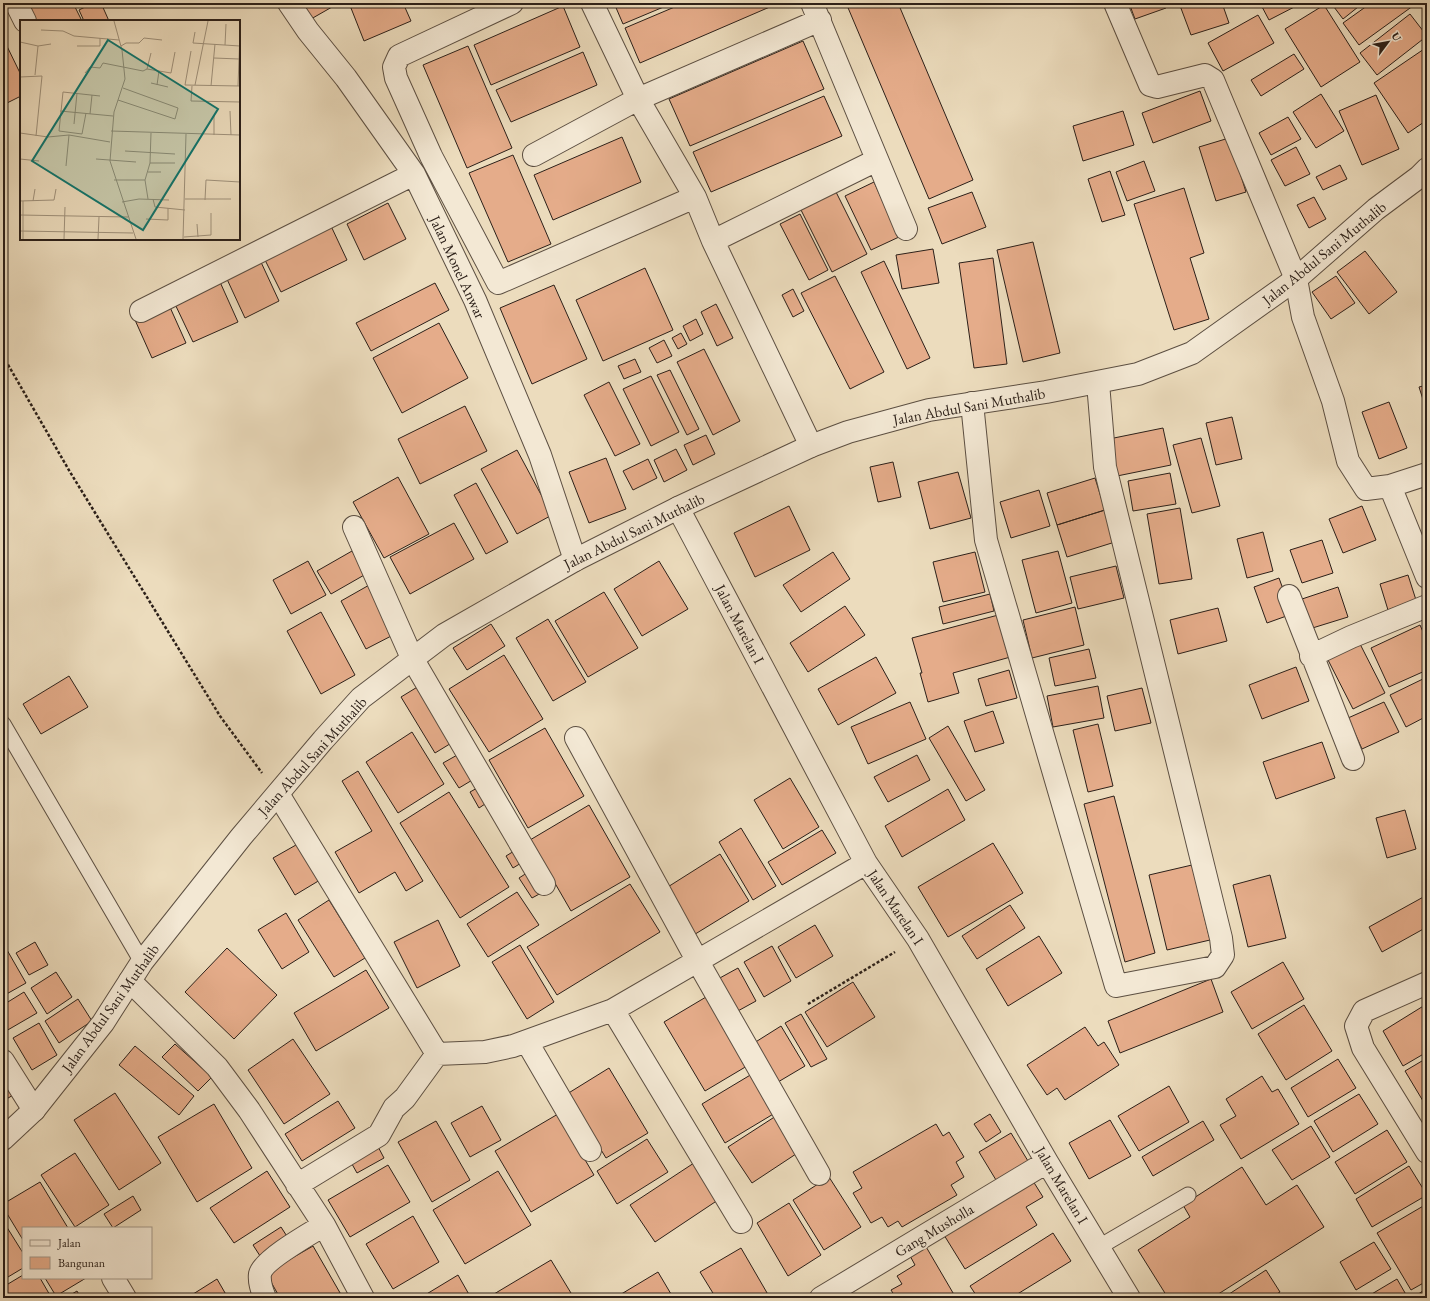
<svg xmlns="http://www.w3.org/2000/svg" width="1430" height="1301" font-family="'EB Garamond',serif">
<style>
.building{fill:#e5ac8a;stroke:#2c2019}
.lines{fill:none;stroke-linecap:round;stroke-linejoin:round}
.service-casing{stroke:#5c4f42;stroke-width:17}
.minor-casing{stroke:#5c4f42;stroke-width:24}
.tertiary-casing{stroke:#5c4f42;stroke-width:24}
.path{stroke:#2c2019;stroke-width:2.5;stroke-dasharray:3 2;stroke-linecap:butt}
.service{stroke:#f3e8d4;stroke-width:15}
.minor{stroke:#f3e8d4;stroke-width:22}
.tertiary{stroke:#f3e8d4;stroke-width:22}
.labels{text-anchor:middle;dominant-baseline:central;stroke-width:4;stroke-linejoin:round;paint-order:stroke}
.street-label{font-size:15px;fill:#2c2019;stroke:#f3e8d4}
.inset-road{fill:none;stroke:#9f917b;stroke-width:1}
.view{fill:#0f766e;fill-opacity:0.15;stroke:#0f766e;stroke-width:2}
.inset-edge{fill:none;stroke:#2c2019;stroke-width:2}
</style>
<rect width="100%" height="100%" fill="#ecdcbd"/>
<filter id="stains"><feTurbulence type="fractalNoise" baseFrequency=".005" numOctaves="4"/><feColorMatrix values="0 0 0 0 .2 0 0 0 0 .09 0 0 0 0 .02 0 0 0 .5 -.17"/></filter>
<radialGradient id="worn" r=".72"><stop offset=".6" stop-color="#630" stop-opacity="0"/><stop offset="1" stop-color="#630" stop-opacity=".3"/></radialGradient>
<!-- building -->
<path class="building" d="M 30,3 L 73,3 L 82,21 L 29,21 L 22,7 Z
M 93,3 L 101,3 L 109,21 L 84,21 L 79,10 Z
M 302,3 L 339,3 L 311,19 Z
M 349,3 L 403,3 L 411,21 L 364,41 Z
M 451,3 L 462,3 L 453,7 Z
M 614,3 L 673,3 L 623,24 Z
M 684,3 L 779,3 L 640,63 L 625,28 Z
M 846,3 L 898,3 L 973,180 L 929,199 Z
M 1129,3 L 1164,3 L 1166,8 L 1135,19 Z
M 1179,3 L 1222,3 L 1229,23 L 1191,35 Z
M 1260,3 L 1302,3 L 1269,20 Z
M 1331,3 L 1363,3 L 1343,19 Z
M 1371,3 L 1417,3 L 1359,45 L 1343,23 Z
M 1324,5 L 1360,62 L 1321,87 L 1285,29 Z
M 563,6 L 580,47 L 491,85 L 474,45 Z
M 1410,14 L 1427,36 L 1377,75 L 1360,53 Z
M 1258,15 L 1274,43 L 1223,71 L 1208,43 Z
M 3,38 L 21,75 L 21,96 L 3,105 Z
M 803,41 L 824,89 L 690,146 L 669,99 Z
M 468,46 L 512,148 L 467,168 L 423,65 Z
M 1427,47 L 1427,120 L 1408,133 L 1374,83 Z
M 583,52 L 597,85 L 511,122 L 496,90 Z
M 1294,54 L 1304,69 L 1261,96 L 1251,80 Z
M 1200,91 L 1211,121 L 1153,143 L 1142,113 Z
M 1321,94 L 1344,131 L 1316,148 L 1293,112 Z
M 1376,95 L 1399,149 L 1362,165 L 1339,111 Z
M 824,96 L 842,136 L 711,192 L 693,152 Z
M 1123,111 L 1134,145 L 1083,161 L 1073,126 Z
M 1288,117 L 1301,139 L 1271,155 L 1259,133 Z
M 622,137 L 641,182 L 553,220 L 534,175 Z
M 1229,138 L 1246,192 L 1216,201 L 1199,147 Z
M 1296,147 L 1310,174 L 1285,186 L 1271,160 Z
M 513,155 L 551,244 L 508,262 L 469,173 Z
M 1144,161 L 1155,191 L 1127,201 L 1116,172 Z
M 1340,165 L 1347,179 L 1323,190 L 1316,177 Z
M 1110,171 L 1125,215 L 1102,222 L 1088,179 Z
M 874,182 L 899,237 L 871,250 L 845,196 Z
M 833,186 L 867,254 L 832,272 L 798,204 Z
M 1184,188 L 1204,253 L 1190,258 L 1209,319 L 1174,330 L 1134,204 Z
M 972,192 L 986,227 L 942,244 L 928,208 Z
M 1314,197 L 1326,219 L 1309,228 L 1297,205 Z
M 388,203 L 406,239 L 364,260 L 347,224 Z
M 800,214 L 828,270 L 809,280 L 780,224 Z
M 331,226 L 347,260 L 281,292 L 264,258 Z
M 1033,242 L 1060,353 L 1023,362 L 997,250 Z
M 933,249 L 939,283 L 902,289 L 896,255 Z
M 1365,251 L 1397,292 L 1369,314 L 1337,272 Z
M 993,258 L 1007,364 L 974,368 L 959,263 Z
M 260,260 L 279,301 L 245,318 L 226,277 Z
M 884,261 L 930,358 L 907,369 L 861,272 Z
M 645,268 L 673,330 L 603,361 L 576,300 Z
M 835,276 L 884,372 L 850,389 L 801,293 Z
M 1336,276 L 1355,303 L 1331,319 L 1312,292 Z
M 220,282 L 238,322 L 193,342 L 174,302 Z
M 435,283 L 449,310 L 371,351 L 356,323 Z
M 554,285 L 587,359 L 532,384 L 500,308 Z
M 793,289 L 804,311 L 793,317 L 782,295 Z
M 716,304 L 733,338 L 717,346 L 701,312 Z
M 169,305 L 186,343 L 152,358 L 135,320 Z
M 696,319 L 703,334 L 690,341 L 683,326 Z
M 439,323 L 468,378 L 402,413 L 373,358 Z
M 681,333 L 687,344 L 678,349 L 672,338 Z
M 664,340 L 672,356 L 657,363 L 649,348 Z
M 704,349 L 740,421 L 713,435 L 677,362 Z
M 635,359 L 641,372 L 624,379 L 618,366 Z
M 670,370 L 699,429 L 687,435 L 657,375 Z
M 651,376 L 679,432 L 651,446 L 623,389 Z
M 609,382 L 640,444 L 615,456 L 584,395 Z
M 1427,385 L 1427,412 L 1419,387 Z
M 1389,402 L 1407,448 L 1379,459 L 1362,412 Z
M 465,406 L 487,451 L 420,484 L 398,439 Z
M 1232,417 L 1242,459 L 1216,465 L 1206,423 Z
M 1163,428 L 1171,465 L 1117,476 L 1109,439 Z
M 706,435 L 715,454 L 693,465 L 684,445 Z
M 1201,438 L 1220,506 L 1192,513 L 1173,445 Z
M 676,449 L 687,470 L 664,482 L 654,460 Z
M 517,450 L 552,515 L 517,534 L 481,469 Z
M 606,458 L 626,509 L 589,523 L 569,472 Z
M 648,459 L 657,478 L 633,490 L 623,471 Z
M 893,462 L 901,497 L 878,502 L 870,467 Z
M 958,472 L 971,518 L 930,529 L 918,482 Z
M 1170,473 L 1176,504 L 1133,511 L 1128,481 Z
M 398,477 L 429,534 L 384,558 L 353,502 Z
M 1095,478 L 1105,510 L 1057,525 L 1047,493 Z
M 476,483 L 508,542 L 486,554 L 454,495 Z
M 1039,490 L 1050,526 L 1011,538 L 1000,502 Z
M 789,506 L 810,550 L 755,577 L 734,533 Z
M 1362,506 L 1376,540 L 1343,553 L 1329,519 Z
M 1180,508 L 1192,579 L 1159,584 L 1147,514 Z
M 1105,510 L 1115,542 L 1067,557 L 1057,525 Z
M 454,523 L 474,559 L 410,594 L 390,557 Z
M 1263,532 L 1273,571 L 1247,578 L 1237,539 Z
M 1322,540 L 1333,573 L 1302,583 L 1290,550 Z
M 352,551 L 366,574 L 331,594 L 317,571 Z
M 1058,551 L 1072,603 L 1036,613 L 1022,560 Z
M 833,552 L 850,579 L 801,612 L 783,585 Z
M 975,552 L 985,592 L 943,602 L 933,562 Z
M 308,561 L 326,595 L 291,614 L 273,580 Z
M 659,561 L 688,609 L 642,636 L 614,589 Z
M 1116,566 L 1124,598 L 1078,609 L 1070,577 Z
M 1408,575 L 1416,600 L 1388,610 L 1380,584 Z
M 1279,578 L 1292,614 L 1267,623 L 1254,587 Z
M 371,584 L 397,633 L 366,649 L 341,601 Z
M 1338,587 L 1348,617 L 1306,630 L 1296,601 Z
M 604,592 L 638,648 L 588,677 L 555,621 Z
M 990,594 L 994,611 L 943,624 L 939,607 Z
M 845,606 L 865,635 L 808,672 L 790,643 Z
M 1075,607 L 1084,645 L 1032,658 L 1023,620 Z
M 1218,608 L 1227,641 L 1178,654 L 1170,620 Z
M 321,612 L 355,675 L 321,694 L 287,631 Z
M 1002,614 L 1014,656 L 953,673 L 959,693 L 928,702 L 920,673 L 922,673 L 912,638 Z
M 548,619 L 586,682 L 553,701 L 516,638 Z
M 491,624 L 505,646 L 467,670 L 453,648 Z
M 1420,625 L 1427,641 L 1427,670 L 1389,687 L 1371,648 Z
M 1359,642 L 1385,693 L 1353,709 L 1327,658 Z
M 1089,649 L 1096,678 L 1055,686 L 1049,658 Z
M 504,655 L 543,719 L 489,752 L 449,689 Z
M 876,657 L 896,693 L 838,725 L 818,689 Z
M 1296,667 L 1309,701 L 1262,719 L 1249,685 Z
M 1009,670 L 1017,698 L 986,706 L 978,679 Z
M 69,676 L 88,707 L 41,734 L 23,704 Z
M 1427,677 L 1427,716 L 1406,727 L 1390,695 Z
M 419,686 L 453,742 L 435,753 L 401,697 Z
M 1098,686 L 1104,718 L 1053,727 L 1047,696 Z
M 1142,688 L 1151,723 L 1115,731 L 1107,696 Z
M 910,702 L 926,739 L 868,764 L 851,727 Z
M 1384,702 L 1399,732 L 1362,749 L 1348,718 Z
M 993,711 L 1004,743 L 975,752 L 964,721 Z
M 1098,724 L 1113,786 L 1088,792 L 1073,730 Z
M 948,726 L 985,790 L 966,801 L 929,738 Z
M 545,728 L 584,796 L 528,828 L 489,760 Z
M 412,732 L 444,784 L 398,813 L 366,762 Z
M 1427,733 L 1427,746 L 1423,734 Z
M 1322,742 L 1335,778 L 1276,799 L 1263,762 Z
M 459,754 L 474,779 L 459,788 L 443,763 Z
M 917,755 L 930,780 L 888,802 L 874,777 Z
M 358,771 L 423,881 L 406,891 L 395,872 L 359,893 L 335,852 L 372,831 L 342,781 Z
M 790,778 L 819,827 L 783,849 L 754,800 Z
M 479,787 L 488,802 L 479,808 L 470,792 Z
M 948,789 L 965,820 L 902,857 L 885,826 Z
M 449,792 L 509,887 L 460,918 L 400,823 Z
M 1114,796 L 1155,953 L 1125,962 L 1084,804 Z
M 589,805 L 630,877 L 571,911 L 530,840 Z
M 1405,810 L 1416,849 L 1387,858 L 1376,818 Z
M 741,828 L 776,886 L 753,900 L 719,842 Z
M 822,830 L 836,853 L 782,885 L 768,862 Z
M 303,841 L 325,877 L 295,895 L 273,858 Z
M 993,843 L 1023,893 L 948,937 L 918,887 Z
M 519,848 L 526,860 L 513,868 L 506,856 Z
M 720,854 L 749,901 L 692,936 L 663,890 Z
M 1192,865 L 1210,940 L 1167,950 L 1149,875 Z
M 530,871 L 543,892 L 532,898 L 519,878 Z
M 1270,875 L 1286,938 L 1248,947 L 1233,885 Z
M 630,884 L 660,932 L 557,995 L 527,947 Z
M 517,892 L 539,925 L 488,957 L 467,924 Z
M 1427,895 L 1427,927 L 1382,952 L 1369,927 Z
M 329,900 L 365,958 L 334,977 L 298,920 Z
M 1010,905 L 1025,928 L 977,959 L 962,936 Z
M 286,913 L 309,952 L 282,969 L 258,930 Z
M 438,920 L 460,966 L 417,988 L 394,942 Z
M 815,925 L 833,956 L 796,978 L 778,947 Z
M 1039,936 L 1062,973 L 1008,1006 L 986,969 Z
M 35,942 L 48,965 L 29,975 L 16,953 Z
M 3,943 L 26,983 L 3,996 Z
M 520,945 L 554,1002 L 527,1019 L 492,962 Z
M 772,946 L 791,981 L 764,997 L 744,962 Z
M 227,948 L 277,995 L 234,1039 L 185,992 Z
M 1283,962 L 1304,999 L 1252,1029 L 1231,992 Z
M 738,968 L 756,1001 L 736,1012 L 718,979 Z
M 366,970 L 389,1008 L 316,1051 L 294,1013 Z
M 56,972 L 72,997 L 47,1014 L 31,988 Z
M 1211,979 L 1223,1012 L 1120,1053 L 1108,1021 Z
M 853,982 L 875,1017 L 827,1047 L 805,1012 Z
M 24,992 L 37,1013 L 6,1031 L 3,1025 L 3,1005 Z
M 706,997 L 747,1066 L 705,1091 L 664,1022 Z
M 78,999 L 92,1021 L 59,1043 L 45,1021 Z
M 1304,1005 L 1332,1051 L 1286,1080 L 1258,1034 Z
M 1425,1005 L 1427,1008 L 1427,1052 L 1403,1066 L 1383,1031 Z
M 801,1014 L 827,1059 L 811,1067 L 785,1023 Z
M 39,1023 L 57,1055 L 32,1070 L 13,1038 Z
M 781,1026 L 805,1066 L 778,1082 L 754,1043 Z
M 1085,1027 L 1098,1046 L 1104,1042 L 1119,1065 L 1065,1100 L 1057,1088 L 1047,1095 L 1027,1065 Z
M 293,1039 L 330,1094 L 284,1124 L 248,1070 Z
M 175,1044 L 212,1077 L 198,1091 L 162,1057 Z
M 135,1046 L 194,1096 L 179,1115 L 119,1065 Z
M 1427,1058 L 1427,1098 L 1423,1101 L 1405,1071 Z
M 1338,1059 L 1356,1088 L 1308,1117 L 1291,1088 Z
M 609,1068 L 648,1133 L 606,1158 L 567,1094 Z
M 752,1074 L 775,1113 L 725,1143 L 702,1104 Z
M 3,1076 L 15,1094 L 3,1101 Z
M 1262,1076 L 1272,1092 L 1278,1089 L 1299,1124 L 1241,1159 L 1220,1125 L 1236,1116 L 1226,1099 Z
M 1169,1086 L 1189,1122 L 1139,1151 L 1118,1116 Z
M 115,1093 L 161,1163 L 119,1190 L 74,1120 Z
M 1359,1094 L 1378,1124 L 1333,1152 L 1314,1121 Z
M 338,1101 L 355,1128 L 302,1161 L 285,1134 Z
M 214,1104 L 252,1168 L 197,1202 L 158,1137 Z
M 482,1106 L 501,1140 L 470,1157 L 451,1123 Z
M 558,1114 L 594,1175 L 531,1212 L 495,1151 Z
M 990,1114 L 1001,1132 L 986,1142 L 974,1124 Z
M 776,1116 L 799,1152 L 752,1183 L 728,1147 Z
M 1110,1120 L 1131,1156 L 1089,1179 L 1069,1143 Z
M 436,1121 L 470,1180 L 432,1202 L 398,1142 Z
M 1203,1121 L 1214,1140 L 1153,1176 L 1142,1157 Z
M 936,1124 L 943,1136 L 949,1132 L 964,1157 L 956,1162 L 964,1177 L 951,1185 L 957,1195 L 902,1227 L 898,1221 L 888,1227 L 882,1217 L 871,1223 L 853,1193 L 862,1188 L 853,1172 Z
M 1311,1126 L 1330,1157 L 1292,1180 L 1272,1150 Z
M 1387,1130 L 1407,1162 L 1355,1194 L 1335,1162 Z
M 1011,1133 L 1028,1161 L 996,1180 L 979,1152 Z
M 647,1139 L 668,1172 L 617,1204 L 597,1171 Z
M 375,1141 L 384,1158 L 357,1173 L 348,1157 Z
M 75,1153 L 109,1205 L 75,1227 L 41,1175 Z
M 697,1161 L 721,1198 L 655,1242 L 630,1205 Z
M 388,1165 L 410,1202 L 350,1237 L 328,1200 Z
M 1409,1166 L 1427,1195 L 1372,1227 L 1356,1199 Z
M 1242,1167 L 1266,1205 L 1297,1185 L 1324,1227 L 1212,1298 L 1168,1298 L 1138,1250 L 1190,1217 L 1183,1205 Z
M 267,1171 L 290,1207 L 234,1243 L 210,1208 Z
M 498,1171 L 531,1225 L 465,1264 L 433,1210 Z
M 829,1177 L 861,1227 L 824,1250 L 793,1200 Z
M 1033,1181 L 1043,1197 L 1026,1207 L 1037,1225 L 965,1269 L 944,1235 Z
M 40,1182 L 68,1228 L 23,1228 L 23,1240 L 3,1207 L 3,1204 Z
M 133,1196 L 141,1210 L 113,1228 L 104,1214 Z
M 789,1203 L 821,1255 L 788,1276 L 757,1223 Z
M 1425,1205 L 1427,1208 L 1427,1281 L 1411,1290 L 1377,1233 Z
M 413,1216 L 439,1262 L 393,1289 L 366,1244 Z
M 3,1221 L 23,1253 L 23,1268 L 3,1280 Z
M 281,1227 L 290,1241 L 262,1259 L 253,1245 Z
M 1053,1233 L 1071,1261 L 1011,1298 L 978,1298 L 970,1286 Z
M 1374,1242 L 1391,1269 L 1356,1290 L 1340,1262 Z
M 925,1245 L 956,1298 L 896,1298 L 891,1290 L 902,1284 L 897,1276 L 915,1265 L 909,1254 Z
M 313,1246 L 343,1298 L 280,1298 L 266,1273 Z
M 741,1248 L 770,1298 L 716,1298 L 700,1272 Z
M 551,1260 L 574,1298 L 496,1298 L 494,1294 Z
M 1266,1270 L 1280,1292 L 1270,1298 L 1223,1298 Z
M 658,1272 L 671,1294 L 666,1298 L 619,1298 L 618,1296 Z
M 23,1275 L 23,1278 L 40,1278 L 51,1297 L 3,1298 L 3,1287 Z
M 458,1275 L 471,1298 L 420,1298 Z
M 45,1278 L 86,1278 L 56,1296 Z
M 217,1279 L 228,1298 L 191,1298 L 190,1296 Z
M 1397,1279 L 1408,1298 L 1365,1298 Z
M 1427,1288 L 1427,1298 L 1414,1298 L 1414,1297 Z
M 77,1291 L 81,1298 L 65,1298 Z"/>
<g class="lines">
<defs>
<path id="service" d="M 3,724 L 142,962
M 1099,1247 L 1188,1195"/>
<path id="minor" d="M 16,3 L 25,21
M 289,3 L 308,31 L 346,78 L 414,174 L 475,300 L 540,455 L 575,560
M 512,3 L 399,56 L 394,67 L 396,78 L 431,156 L 498,283 L 695,197
M 592,3 L 638,99 L 695,197 L 713,241 L 811,446
M 812,3 L 906,229
M 1115,3 L 1150,85 L 1157,87 L 1205,75 L 1213,80 L 1296,279 L 1303,317 L 1333,401 L 1348,461 L 1366,489 L 1390,486 L 1427,577
M 534,155 L 638,99 L 820,20
M 713,241 L 877,160
M 141,311 L 414,174
M 972,403 L 986,540 L 1116,986 L 1215,967 L 1223,955 L 1221,938 L 1105,467 L 1098,383
M 1390,486 L 1427,474
M 678,508 L 866,863 L 918,939 L 1047,1162 L 1129,1298
M 354,527 L 412,658 L 544,884
M 1289,596 L 1353,759
M 1311,656 L 1351,637 L 1427,606
M 576,738 L 697,960 L 819,1174
M 278,794 L 437,1054
M 130,981 L 217,1067 L 249,1110 L 324,1225 L 363,1298
M 1427,983 L 1364,1011 L 1356,1026 L 1363,1048 L 1427,1152
M 613,1010 L 741,1222
M 527,1042 L 590,1150
M 3,1061 L 34,1110
M 297,1185 L 379,1135 L 394,1108 L 405,1098 L 437,1054 L 485,1052 L 513,1046 L 613,1010 L 866,863
M 113,1278 L 125,1298
M 265,1298 C 262,1291 259,1281 260,1274 C 263,1260 311,1233 324,1225
M 821,1298 L 1047,1162"/>
<path id="tertiary" d="M 3,1139 L 34,1110 L 103,1023 L 142,962 L 241,837 L 323,740 L 361,698 L 444,635 L 575,560 L 678,508 L 811,446 L 848,432 L 929,410 L 1046,392 L 1138,374 L 1192,353 L 1296,279 L 1376,209 L 1419,177 L 1427,169"/>
</defs>
<!-- service casing -->
<use href="#service" class="service-casing"/>
<!-- minor casing -->
<use href="#minor" class="minor-casing"/>
<!-- tertiary casing -->
<use href="#tertiary" class="tertiary-casing"/>
<!-- path -->
<path class="path" d="M 3,356 L 70,472 L 220,716 L 262,773
M 808,1004 L 895,952"/>
<!-- service -->
<use href="#service" class="service"/>
<!-- minor -->
<use href="#minor" class="minor"/>
<!-- tertiary -->
<use href="#tertiary" class="tertiary"/>
</g>
<g class="labels">
<!-- street labels -->
<g class="street-label">
<text transform="translate(1324 253) rotate(-39)">Jalan Abdul Sani Muthalib</text>
<text transform="translate(458 267) rotate(65)">Jalan Monel Anwar</text>
<text transform="translate(969 406) rotate(-10)">Jalan Abdul Sani Muthalib</text>
<text transform="translate(634 531) rotate(-26)">Jalan Abdul Sani Muthalib</text>
<text transform="translate(740 624) rotate(62)">Jalan Marelan I</text>
<text transform="translate(312 756) rotate(-48)">Jalan Abdul Sani Muthalib</text>
<text transform="translate(896 907) rotate(56)">Jalan Marelan I</text>
<text transform="translate(110 1008) rotate(-54)">Jalan Abdul Sani Muthalib</text>
<text transform="translate(1062 1185) rotate(59)">Jalan Marelan I</text>
<text transform="translate(934 1230) rotate(-31)">Gang Musholla</text>
</g>
</g>
<!-- overview -->
<g transform="translate(20 20)">
<rect width="220" height="220" fill="#ecdcbd"/>
<path class="inset-road" d="M 94,1 L 102,30 L 105,59 L 94,92 L 90,141 L 116,219M 21,10 L 43,11 L 54,16 L 99,20M 175,12 L 173,23 L 220,26M 0,22 L 18,26 L 31,24M 205,25 L 206,4M 57,26 L 80,26 L 80,18M 101,26 L 106,23 L 119,23 L 124,18 L 142,20M 171,31 L 165,65 L 220,66M 194,38 L 219,39M 127,49 L 131,33M 65,53 L 70,47 L 80,48 L 83,43 L 123,51 L 127,49 L 151,53 L 155,32M 15,55 L 18,26M 0,57 L 22,56 L 16,116M 131,63 L 148,67M 137,65 L 139,51M 175,65 L 188,1M 172,66 L 171,81 L 220,82M 191,66 L 195,24M 218,66 L 220,12M 98,80 L 155,99 L 158,88 L 103,68M 40,91 L 93,96M 210,91 L 211,115M 66,93 L 62,114 L 39,111 L 43,72 L 80,76M 70,94 L 72,75M 194,96 L 194,115M 54,104 L 57,73M 91,111 L 220,115M 0,113 L 28,117 L 49,115 L 90,122M 105,131 L 155,134M 0,139 L 19,141M 76,139 L 116,142M 130,143 L 155,143M 46,146 L 49,115M 128,152 L 141,152M 94,160 L 125,160M 128,179 L 125,160 L 130,143 L 131,113M 133,179 L 135,187 L 165,190M 165,179 L 211,179M 185,180 L 186,160 L 220,162M 0,181 L 34,180 L 36,169M 13,181 L 15,169M 102,182 L 119,179 L 149,180M 0,195 L 108,197M 126,199 L 148,200 L 148,188M 177,204 L 178,217M 0,211 L 113,213M 164,217 L 191,215 L 191,193M 3,219 L 3,181M 44,219 L 45,187M 78,219 L 79,197M 163,219 L 166,114"/>
<path class="view" d="M 88,20 L 198,89 L 123,210 L 12,141 Z"/>
<rect width="220" height="220" class="inset-edge"/>
</g>
<!-- margin -->
<rect width="1430" height="1301" fill="none" stroke="#ecdcbd" stroke-width="16"/>
<rect x="4" y="4" width="1422" height="1293" fill="none" stroke="#2c2019" stroke-width="2"/>
<rect x="8" y="8" width="1414" height="1285" fill="none" stroke="#2c2019"/>
<!-- legend -->
<rect x="22" y="1227" width="130" height="52" fill="#f3e8d4" stroke="#a39889"/>
<rect x="30" y="1240" width="20" height="6" fill="#f3e8d4" stroke="#a39889"/>
<text x="58" y="1247" font-size="12" fill="#2c2019">Jalan</text>
<rect x="30" y="1257" width="20" height="12" fill="#e5ac8a" stroke="#a39889"/>
<text x="58" y="1267" font-size="12" fill="#2c2019">Bangunan</text>
<!-- north arrow -->
<g transform="translate(1388 42) rotate(58)" stroke="#f3e8d4" stroke-width="3" paint-order="stroke">
<path d="M0-3L7 15L0 10L-7 15Z" fill="#2c2019"/>
<text y="-6" font-size="11" font-weight="bold" text-anchor="middle" fill="#2c2019">U</text>
</g>
<rect width="100%" height="100%" filter="url(#stains)"/>
<rect width="100%" height="100%" fill="url(#worn)"/>
</svg>
